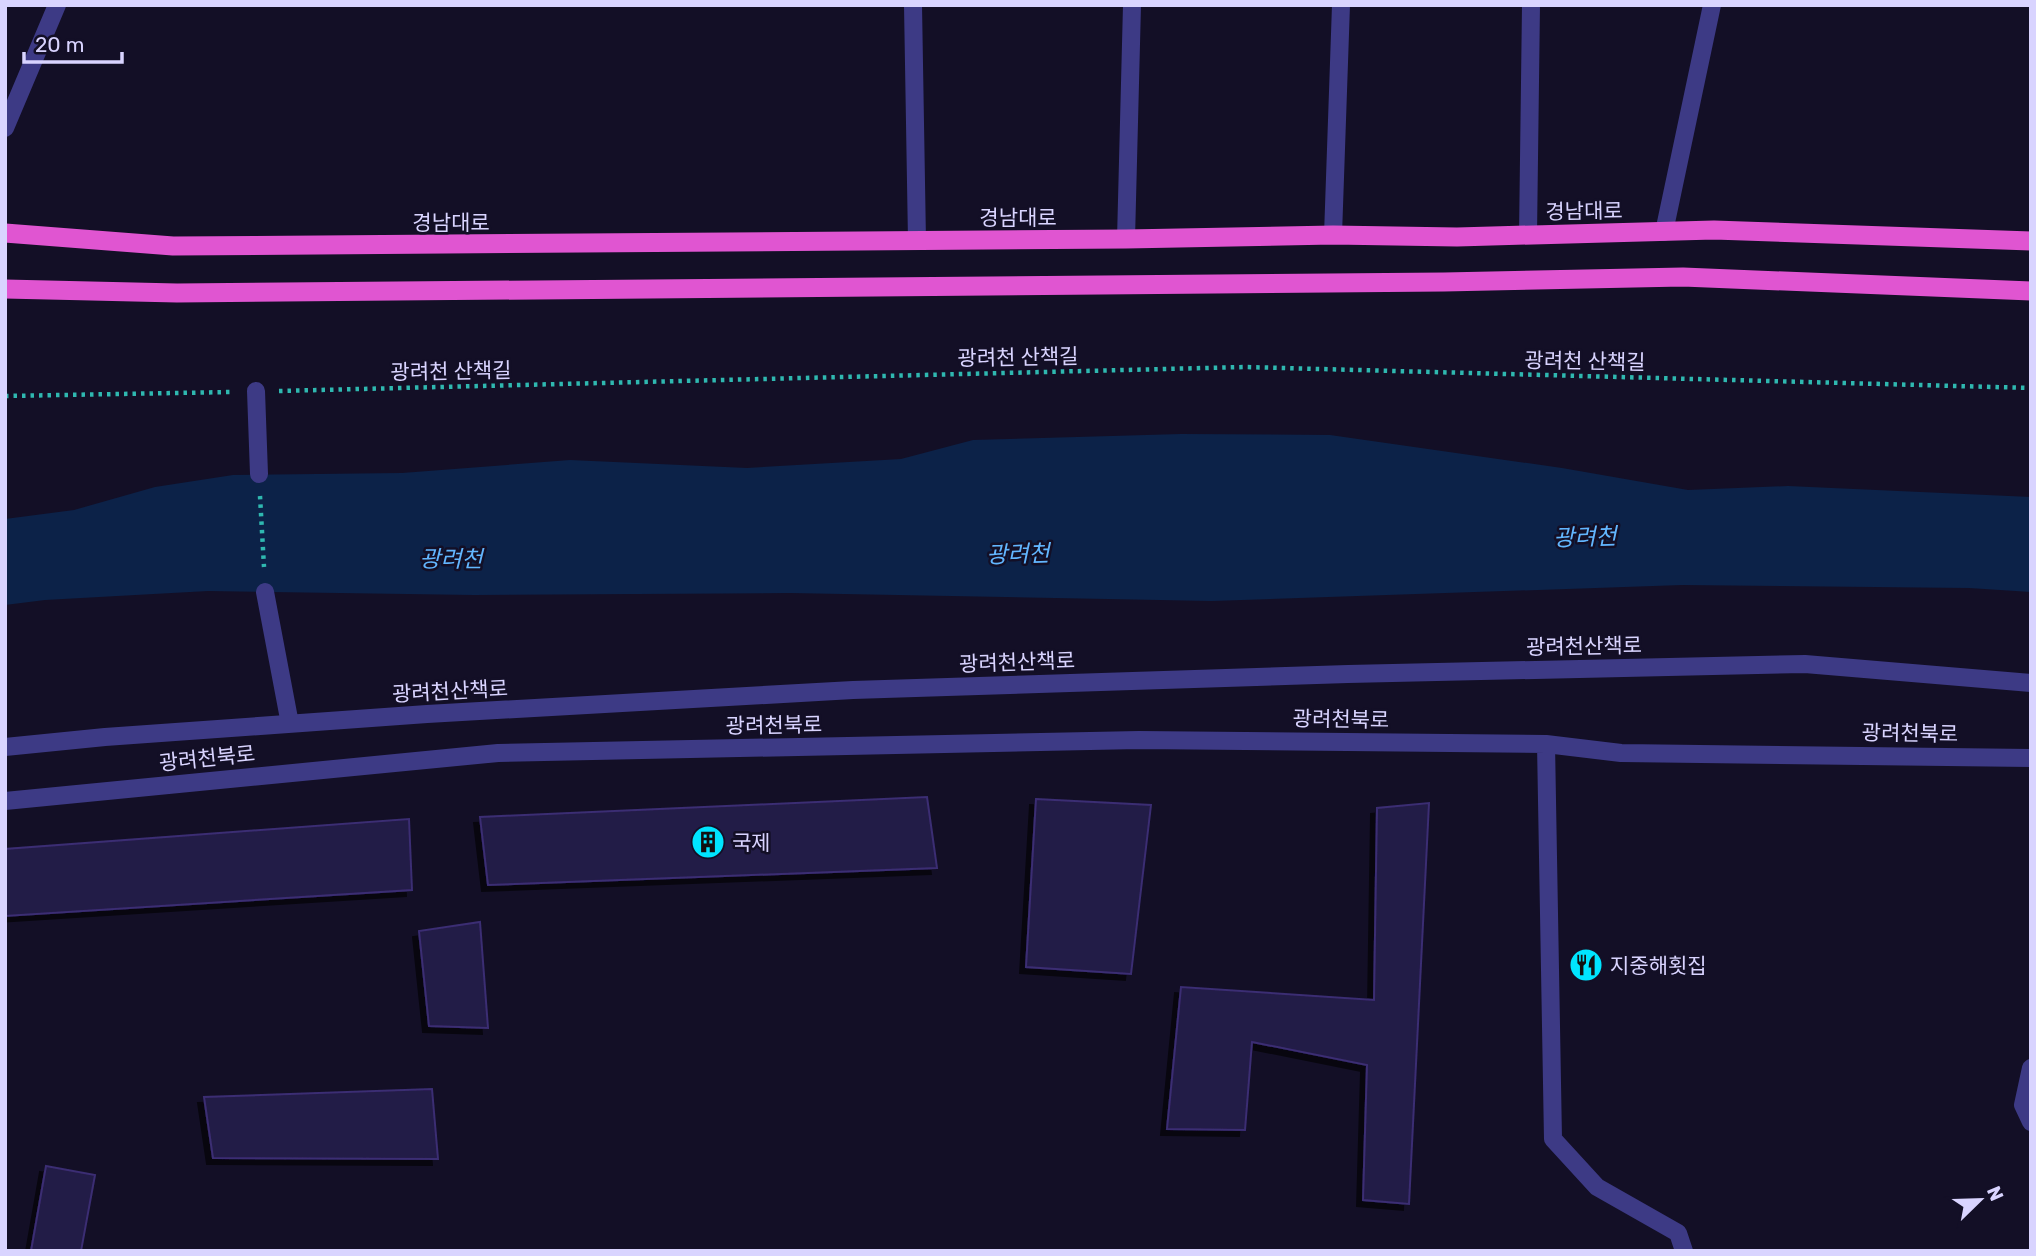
<svg xmlns="http://www.w3.org/2000/svg" width="2036" height="1256" font-family="Rubik,'Noto Sans KR',sans-serif">
<style>
.water{fill:#0c2248}
.building{fill:#241b47;stroke:#3b2d73;stroke-width:2;filter:url(#shadow)}
.lines{fill:none;stroke-linecap:round;stroke-linejoin:round}
.path{stroke:#2fb8b0;stroke-width:4.5;stroke-dasharray:3.5 5;stroke-linecap:butt}
.pedestrian{stroke:#3d3a85;stroke-width:18}
.minor{stroke:#3d3a85;stroke-width:18}
.trunk{stroke:#e055d1;stroke-width:19}
.labels{text-anchor:middle;dominant-baseline:central;stroke-width:5;stroke-linejoin:round;paint-order:stroke}
.street-label{font-size:21px;fill:#d9d4ff;stroke:#130f26}
.poi-label{font-size:21px;fill:#d9d4ff;stroke:#130f26;text-anchor:start}
.water-label{font-size:23px;font-style:italic;fill:#62b6ff;stroke:#130f26}
</style>
<defs>
<filter id="shadow"><feDropShadow dx="-6" dy="6" stdDeviation="0" flood-color="#0009"/></filter>
</defs>
<rect width="100%" height="100%" fill="#130f26"/>
<!-- water -->
<path class="water" d="M 1181,434 L 1330,435 L 1562,468 L 1688,490 L 1788,486 L 2031,497 L 2031,592 L 1969,588 L 1682,585 L 1212,601 L 790,593 L 474,595 L 208,591 L 45,600 L 5,605 L 5,519 L 74,510 L 155,487 L 233,475 L 402,473 L 570,460 L 747,468 L 901,459 L 973,440 Z"/>
<!-- building -->
<path class="building" d="M 927,797 L 937,868 L 488,885 L 480,817 Z
M 1036,799 L 1151,805 L 1131,974 L 1026,967 Z
M 1429,803 L 1409,1204 L 1363,1200 L 1367,1065 L 1252,1042 L 1245,1130 L 1167,1129 L 1181,987 L 1374,1000 L 1377,808 Z
M 409,819 L 412,890 L 5,916 L 5,849 Z
M 480,922 L 488,1028 L 429,1026 L 419,931 Z
M 432,1089 L 438,1159 L 213,1158 L 204,1097 Z
M 46,1166 L 95,1175 L 81,1251 L 31,1251 Z"/>
<g class="lines">
<!-- path -->
<path class="path" d="M 279,391 L 1245,367 L 2031,388
M 5,396 L 231,392
M 260,496 L 264,567"/>
<!-- pedestrian -->
<path class="pedestrian" d="M 256,391 L 259,474
M 265,592 L 290,724
M 5,747 L 105,737 L 427,714 L 853,690 L 1348,674 L 1805,664 L 2031,683"/>
<!-- minor -->
<path class="minor" d="M 913,5 L 917,241
M 5,128 L 57,5
M 1664,232 L 1712,5
M 1333,235 L 1341,5
M 1528,235 L 1531,5
M 1126,239 L 1132,5
M 5,801 L 498,753 L 1139,740 L 1546,744
M 2031,1068 L 2023,1105 L 2031,1122
M 1684,1251 L 1678,1233 L 1597,1187 L 1553,1139 L 1546,744 L 1621,753 L 2031,758"/>
<!-- trunk -->
<path class="trunk" d="M 5,233 L 173,246 L 1126,239 L 1333,235 L 1457,237 L 1714,230 L 2031,241
M 5,289 L 177,293 L 1444,282 L 1683,277 L 2031,291"/>
</g>
<!-- icons -->
<defs>
<symbol id="building-disc" viewBox="-11 -11 22 22"><circle r="9.5" fill="#00e5ff" stroke="#130f26"/><path d="M-4-6H4V6H1V3H-1V6H-4ZM-2.5-4.3h1.7v1.8h-1.7ZM.8-4.3h1.7v1.8H.8ZM-2.5-1h1.7V.8h-1.7ZM.8-1h1.7V.8H.8Z" fill="#111"/></symbol>
<symbol id="restaurant-disc" viewBox="-11 -11 22 22"><circle r="9.5" fill="#00e5ff" stroke="#130f26"/><path d="M-5-6h1v4h1v-4h1v4h1v-4h1v5L-1.5 .5V6h-2V.5L-5-1ZM5-6V6H3V1.5H1.5Q1.5-4 5-6Z" fill="#111"/></symbol>
</defs>
<g fill-rule="evenodd">
<use href="#building-disc" x="689" y="823" width="38" height="38"/>
<use href="#restaurant-disc" x="1567" y="946" width="38" height="38"/>
</g>
<g class="labels">
<!-- street labels -->
<g class="street-label">
<text transform="translate(1584 211) rotate(-1)">경남대로</text>
<text x="1018" y="217">경남대로</text>
<text x="451" y="222">경남대로</text>
<text transform="translate(1018 357) rotate(-1)">광려천 산책길</text>
<text transform="translate(1585 361) rotate(1)">광려천 산책길</text>
<text transform="translate(451 371) rotate(-1)">광려천 산책길</text>
<text transform="translate(1584 646) rotate(-1)">광려천산책로</text>
<text transform="translate(1017 662) rotate(-2)">광려천산책로</text>
<text transform="translate(450 691) rotate(-3)">광려천산책로</text>
<text transform="translate(1341 719) rotate(1)">광려천북로</text>
<text transform="translate(774 725) rotate(-1)">광려천북로</text>
<text transform="translate(1910 733) rotate(1)">광려천북로</text>
<text transform="translate(207 758) rotate(-6)">광려천북로</text>
</g>
<!-- poi labels -->
<g class="poi-label">
<text x="732" y="842">국제</text>
<text x="1610" y="965">지중해횟집</text>
</g>
<!-- water labels -->
<g class="water-label">
<text transform="translate(1585 537) rotate(-2)">광려천</text>
<text transform="translate(1018 554) rotate(-2)">광려천</text>
<text x="451" y="559">광려천</text>
</g>
</g>
<!-- border -->
<rect width="2036" height="1256" fill="none" stroke="#d9d4ff" stroke-width="14"/>
<!-- north arrow -->
<g transform="translate(1980 1200) rotate(67)" stroke="#130f26" stroke-width="5" paint-order="stroke">
<path d="M0-5L12 26L0 18L-12 26Z" fill="#d9d4ff"/>
<text y="-10" font-size="19" font-weight="bold" text-anchor="middle" fill="#d9d4ff">N</text>
</g>
<!-- scale -->
<path d="M24 52v10h98v-10" fill="none" stroke="#d9d4ff" stroke-width="3.5"/>
<text x="35" y="52" font-size="21" fill="#d9d4ff" stroke="#130f26" stroke-width="5" paint-order="stroke">20 m</text>
</svg>
